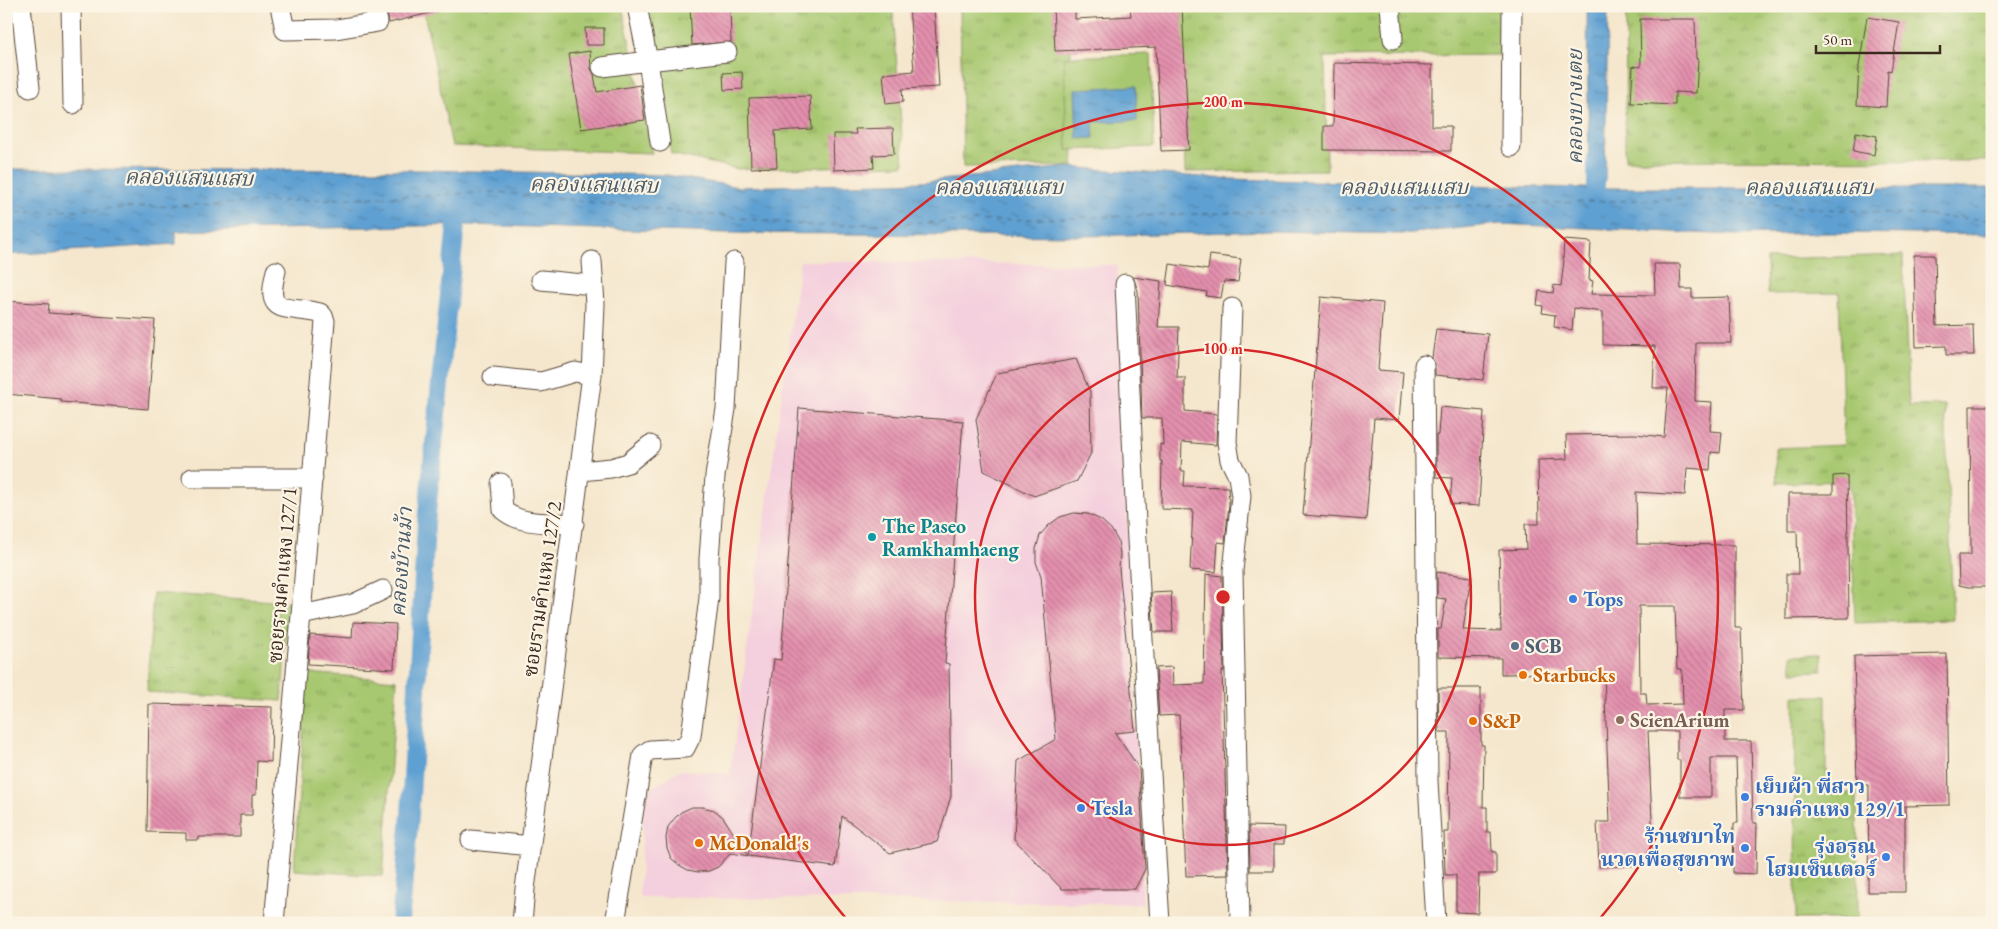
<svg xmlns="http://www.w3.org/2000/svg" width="1998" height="929" font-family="'EB Garamond','Noto Serif Thai',serif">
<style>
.built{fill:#f4cfdd}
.grass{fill:url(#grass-tufts);stroke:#717947}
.pitch{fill:#a7c870;stroke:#717947}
.water{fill:url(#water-ripples);stroke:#4c6578}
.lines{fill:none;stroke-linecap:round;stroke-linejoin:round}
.canal{stroke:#5ea0d2;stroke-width:18}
.ferry{stroke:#495966;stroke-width:1;stroke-dasharray:6 5;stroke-linecap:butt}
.building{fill:url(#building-back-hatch);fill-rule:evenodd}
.street-casing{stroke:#574638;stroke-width:21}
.street{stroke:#fff;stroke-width:19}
.ring{fill:none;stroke:#d62828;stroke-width:2.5}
.culture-dot{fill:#0f9aa8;stroke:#fcf5e5;stroke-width:2}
.shop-dot{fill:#3f7fe0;stroke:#fcf5e5;stroke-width:2}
.service-dot{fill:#5c6f8a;stroke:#fcf5e5;stroke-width:2}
.food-dot{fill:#e8710a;stroke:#fcf5e5;stroke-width:2}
.education-dot{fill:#8d6e63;stroke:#fcf5e5;stroke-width:2}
.labels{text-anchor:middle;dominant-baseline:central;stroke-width:4.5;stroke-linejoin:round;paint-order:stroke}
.culture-label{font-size:20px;font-weight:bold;fill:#0d838f;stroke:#fcf5e5;text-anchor:start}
.street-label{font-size:20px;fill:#3b2a1e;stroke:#fcf5e5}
.shop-label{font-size:20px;font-weight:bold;fill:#366cbe;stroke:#fcf5e5;text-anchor:start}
.service-label{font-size:20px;font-weight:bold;fill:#4e5e75;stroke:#fcf5e5;text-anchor:start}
.food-label{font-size:20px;font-weight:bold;fill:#c56008;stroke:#fcf5e5;text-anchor:start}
.education-label{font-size:20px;font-weight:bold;fill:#785e54;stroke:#fcf5e5;text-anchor:start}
.water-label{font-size:21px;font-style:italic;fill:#495966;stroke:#fcf5e5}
.centre{fill:#d62828;stroke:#fcf5e5;stroke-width:2.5}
.ring-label{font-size:15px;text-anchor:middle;font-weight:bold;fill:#d62828;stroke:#fcf5e5;stroke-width:4.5;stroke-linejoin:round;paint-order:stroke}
</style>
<defs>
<pattern id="grass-tufts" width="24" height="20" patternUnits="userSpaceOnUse" patternTransform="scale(1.25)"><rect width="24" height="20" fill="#a7c870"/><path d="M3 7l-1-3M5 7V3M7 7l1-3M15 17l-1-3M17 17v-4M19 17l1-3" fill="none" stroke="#89a35b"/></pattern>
<pattern id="water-ripples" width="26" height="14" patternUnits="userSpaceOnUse" patternTransform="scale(1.25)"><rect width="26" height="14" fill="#5ea0d2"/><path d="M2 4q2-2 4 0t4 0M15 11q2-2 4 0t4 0" fill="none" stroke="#4f83aa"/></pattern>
<pattern id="building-back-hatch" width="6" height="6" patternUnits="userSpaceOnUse" patternTransform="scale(1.25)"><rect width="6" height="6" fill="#e490ae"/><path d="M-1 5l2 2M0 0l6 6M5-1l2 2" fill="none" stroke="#ba768d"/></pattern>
</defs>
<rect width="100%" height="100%" fill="#fcf5e5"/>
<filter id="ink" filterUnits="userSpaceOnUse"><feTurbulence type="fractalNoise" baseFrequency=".02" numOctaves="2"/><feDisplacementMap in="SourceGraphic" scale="10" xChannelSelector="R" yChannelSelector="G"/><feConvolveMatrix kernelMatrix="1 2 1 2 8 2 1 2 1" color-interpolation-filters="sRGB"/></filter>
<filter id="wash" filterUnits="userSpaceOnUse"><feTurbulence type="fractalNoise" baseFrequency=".0096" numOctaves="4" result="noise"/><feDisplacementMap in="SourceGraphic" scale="20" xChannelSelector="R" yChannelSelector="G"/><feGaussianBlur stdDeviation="1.12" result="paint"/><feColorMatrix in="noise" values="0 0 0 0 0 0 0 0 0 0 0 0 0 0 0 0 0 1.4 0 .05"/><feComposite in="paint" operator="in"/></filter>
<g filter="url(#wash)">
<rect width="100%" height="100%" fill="#f5e7cd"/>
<!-- built -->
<path class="built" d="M 800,261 L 1117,265 L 1143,904 L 639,897 L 645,792 L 680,770 L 730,774 Z"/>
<!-- grass -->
<path class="grass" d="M 431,6 L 622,6 L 652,153 L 452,146 L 424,12 Z
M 646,6 L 821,6 L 821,8 L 893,11 L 904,165 L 738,169 L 671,154 Z
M 960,6 L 1070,6 L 1073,166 L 963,167 Z
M 1182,6 L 1501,6 L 1502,55 L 1325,57 L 1327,170 L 1185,172 Z
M 1626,6 L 1992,6 L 1992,161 L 1625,160 Z
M 1903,255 L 1909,406 L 1945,405 L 1953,620 L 1855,623 L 1850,481 L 1777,483 L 1775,448 L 1844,445 L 1839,293 L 1768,294 L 1767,259 Z
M 153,593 L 288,602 L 282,701 L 147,692 Z
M 1821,654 L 1822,671 L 1792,672 L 1791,655 Z
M 307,673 L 397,680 L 383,876 L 294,870 Z
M 1794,696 L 1826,696 L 1826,793 L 1857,793 L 1858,919 L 1796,919 Z"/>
<!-- pitch -->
<path class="pitch" d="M 1151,54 L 1154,147 L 1067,150 L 1064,57 Z"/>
<!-- water -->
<path class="water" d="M 1587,6 L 1608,6 L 1605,180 L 1589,180 Z
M 1136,86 L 1137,121 L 1093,122 L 1094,138 L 1077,139 L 1075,89 Z
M 1068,167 L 1229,179 L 1583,188 L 1992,188 L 1992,235 L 1832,233 L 1735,235 L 1500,224 L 1403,234 L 1273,231 L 1083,236 L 725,233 L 468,225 L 176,231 L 176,244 L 6,255 L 6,169 L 425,170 L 666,175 L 739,187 L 921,182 Z"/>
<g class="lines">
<!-- canal -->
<path class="canal" d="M 1596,209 L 1596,157
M 400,923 L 410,815 L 426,524 L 458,204"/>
<!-- ferry -->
<path class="ferry" d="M 6,213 L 497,192 L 814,226 L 1678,199 L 1992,220"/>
</g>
<g id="blocks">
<!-- building -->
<path class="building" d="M 386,6 L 437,6 L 438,11 L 389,23 Z
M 690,6 L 730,6 L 731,42 L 692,45 Z
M 909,6 L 934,6 L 939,87 L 902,89 L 903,102 L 886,104 L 883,74 L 914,71 Z
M 1053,6 L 1075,6 L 1075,19 L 1131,16 L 1130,6 L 1182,6 L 1189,150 L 1161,151 L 1156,47 L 1055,51 Z
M 1867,17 L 1899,22 L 1891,71 L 1888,70 L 1886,107 L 1857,105 L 1859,66 Z
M 1640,19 L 1695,19 L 1696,59 L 1698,59 L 1696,93 L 1675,92 L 1675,105 L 1631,103 L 1633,66 L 1641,67 Z
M 585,28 L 604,28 L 604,45 L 586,45 Z
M 590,51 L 591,69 L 594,74 L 597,92 L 640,85 L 645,120 L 581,129 L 569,54 Z
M 1334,63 L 1432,65 L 1432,126 L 1451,126 L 1451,151 L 1324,150 L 1324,126 L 1333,126 Z
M 742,72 L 743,89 L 724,90 L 723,73 Z
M 810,96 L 812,129 L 775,131 L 777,167 L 751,168 L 749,98 Z
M 893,128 L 894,154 L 873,155 L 874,168 L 834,170 L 833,134 L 856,134 L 855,129 Z
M 1856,132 L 1877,136 L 1874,155 L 1853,151 Z
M 1564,240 L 1591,242 L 1589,280 L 1593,281 L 1591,294 L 1655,295 L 1654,264 L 1680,264 L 1681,289 L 1692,289 L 1692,298 L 1729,297 L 1731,343 L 1696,343 L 1695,401 L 1712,402 L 1710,431 L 1722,432 L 1720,453 L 1711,452 L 1710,470 L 1687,468 L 1685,495 L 1636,492 L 1637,544 L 1735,545 L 1735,628 L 1741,628 L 1744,710 L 1725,710 L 1725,741 L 1751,741 L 1753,823 L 1757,823 L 1756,874 L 1733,873 L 1734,823 L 1738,823 L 1736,758 L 1711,758 L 1711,797 L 1680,797 L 1680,760 L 1677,760 L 1677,731 L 1648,731 L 1654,865 L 1599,867 L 1597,822 L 1610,822 L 1604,673 L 1501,674 L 1501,658 L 1438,657 L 1438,629 L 1441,629 L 1446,599 L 1437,598 L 1437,572 L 1471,577 L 1463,630 L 1501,631 L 1499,550 L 1526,549 L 1525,524 L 1539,524 L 1538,460 L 1567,459 L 1566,435 L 1635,434 L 1664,437 L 1668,388 L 1653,388 L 1655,346 L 1603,345 L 1603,312 L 1574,308 L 1572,330 L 1554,327 L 1555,315 L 1542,313 L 1543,306 L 1537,305 L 1539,291 L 1553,293 L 1554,285 L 1561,286 L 1564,260 L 1563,259 ZM 1639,606 L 1675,606 L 1677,669 L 1682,669 L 1683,704 L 1647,705 L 1646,693 L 1640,693 Z
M 1210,255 L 1241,259 L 1238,282 L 1224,281 L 1221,298 L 1206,296 L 1207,292 L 1167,285 L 1170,264 L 1208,270 Z
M 1914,255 L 1935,255 L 1937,326 L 1973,325 L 1974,355 L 1946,355 L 1946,346 L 1916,347 Z
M 1133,277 L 1161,281 L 1158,327 L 1179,327 L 1177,378 L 1185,378 L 1185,411 L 1217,414 L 1216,445 L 1182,442 L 1181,471 L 1185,471 L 1184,486 L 1228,487 L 1229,504 L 1225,543 L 1218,542 L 1216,572 L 1190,570 L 1193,510 L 1161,509 L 1162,461 L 1160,461 L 1160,444 L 1163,445 L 1162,418 L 1142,418 L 1138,291 Z
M 1321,297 L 1383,303 L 1378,370 L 1403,372 L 1399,420 L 1374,418 L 1366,520 L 1303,515 Z
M 6,301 L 49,304 L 48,313 L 155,320 L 148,409 L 61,402 L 61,399 L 6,394 Z
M 1436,329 L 1488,334 L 1483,380 L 1435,375 L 1435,364 L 1432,358 Z
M 1076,359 L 1090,392 L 1091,453 L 1077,481 L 1034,496 L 984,471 L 976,419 L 997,373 Z
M 1970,406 L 1992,406 L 1992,587 L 1968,587 L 1959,585 L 1958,555 L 1971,555 Z
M 1440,407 L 1484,411 L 1479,506 L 1450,504 L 1452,478 L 1436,477 L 1436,435 L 1438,435 Z
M 799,408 L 963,421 L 945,663 L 949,664 L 951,796 L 937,842 L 890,853 L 842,816 L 835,867 L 748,856 L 774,659 L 781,660 Z
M 1847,475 L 1849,618 L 1786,619 L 1786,574 L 1798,574 L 1797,531 L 1788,531 L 1788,494 L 1833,494 L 1833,476 Z
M 1074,513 L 1088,514 L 1101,520 L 1111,529 L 1118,541 L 1120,554 L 1119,568 L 1135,731 L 1115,733 L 1139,768 L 1145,869 L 1135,889 L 1062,889 L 1014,839 L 1018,761 L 1056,739 L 1041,576 L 1036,562 L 1036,549 L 1040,535 L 1049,525 L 1060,517 Z
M 1206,574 L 1222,576 L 1224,671 L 1222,671 L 1228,875 L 1186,876 L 1179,715 L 1159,716 L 1156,668 L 1172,667 L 1173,685 L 1204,684 Z
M 1171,592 L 1173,632 L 1154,632 L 1151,593 Z
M 353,622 L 396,624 L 394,669 L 308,664 L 310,635 L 352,638 Z
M 1947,654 L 1949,805 L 1905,806 L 1905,892 L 1868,892 L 1869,785 L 1857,785 L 1854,656 Z
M 1438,688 L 1481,688 L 1481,745 L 1484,745 L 1483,807 L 1487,807 L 1487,832 L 1491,832 L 1492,852 L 1496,852 L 1496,874 L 1479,874 L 1478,913 L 1456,912 L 1456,875 L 1445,875 L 1444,832 L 1448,832 L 1449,732 L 1439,732 Z
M 149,704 L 272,707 L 271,762 L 257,761 L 256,795 L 252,795 L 252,815 L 240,815 L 240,837 L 199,837 L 199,840 L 186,840 L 186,833 L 147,832 Z
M 692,807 L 703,807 L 714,810 L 723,817 L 748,856 L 731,853 L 718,867 L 709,871 L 698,872 L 688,870 L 679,865 L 671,858 L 667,848 L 666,838 L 668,827 L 674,819 L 681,812 Z
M 1249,826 L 1285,827 L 1284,844 L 1274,844 L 1274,871 L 1250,871 Z"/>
</g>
</g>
<g filter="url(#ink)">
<use href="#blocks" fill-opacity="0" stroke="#574638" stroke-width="1"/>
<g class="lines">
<defs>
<path id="street" d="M 21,6 L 30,88
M 71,6 L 73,104
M 280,6 L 285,30 L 336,29 L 378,22 L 374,6
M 637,6 L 648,61 L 727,52
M 1390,6 L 1393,39
M 602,67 L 648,61 L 660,142
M 1511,147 L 1512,6
M 541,280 L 593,285
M 1125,284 L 1136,523 L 1160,923
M 1232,308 L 1227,442 L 1230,460 L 1238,476 L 1241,496 L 1233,571 L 1240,923
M 1424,365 L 1428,781 L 1436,923
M 493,377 L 541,382 L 575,372 L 592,375
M 581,471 L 611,468 L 628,463 L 650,445
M 192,478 L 313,478
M 501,483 L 503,510 C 521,526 552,522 574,524
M 301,615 L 353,604 L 383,590
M 471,840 L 531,846
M 274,923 L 301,615 L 325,321 L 323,316 L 320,313 C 286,305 264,318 276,271
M 522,923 L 525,889 L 592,375 L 595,304 L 592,261
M 615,923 L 643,755 L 650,750 L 685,748 L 691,736 L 709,598 L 709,559 L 715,476 L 726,409 L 734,262"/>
</defs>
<!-- street casing -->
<use href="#street" class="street-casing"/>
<!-- street -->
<use href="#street" class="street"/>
</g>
</g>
<!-- distance rings -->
<g class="ring">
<circle cx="1223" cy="597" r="248"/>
<path d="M849 922A495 495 0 1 1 1597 922"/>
</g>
<!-- markers -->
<circle class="culture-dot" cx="872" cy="537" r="5"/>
<g class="shop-dot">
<circle cx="1573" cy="599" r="5"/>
<circle cx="1745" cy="797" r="5"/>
<circle cx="1081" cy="808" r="5"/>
<circle cx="1745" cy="848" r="5"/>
<circle cx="1886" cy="857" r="5"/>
</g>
<circle class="service-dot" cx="1515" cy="646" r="5"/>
<g class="food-dot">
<circle cx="1523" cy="675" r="5"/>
<circle cx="1473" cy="721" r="5"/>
<circle cx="699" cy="843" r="5"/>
</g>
<circle class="education-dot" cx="1620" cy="720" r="5"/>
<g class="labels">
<!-- culture labels -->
<g class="culture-label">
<text x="882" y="526">The Paseo<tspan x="882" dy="23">Ramkhamhaeng</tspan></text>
</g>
<!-- street labels -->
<g class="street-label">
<text transform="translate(282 575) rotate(-85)">ซอยรามคำแหง 127/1</text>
<text transform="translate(542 589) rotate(-82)">ซอยรามคำแหง 127/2</text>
</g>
<!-- shop labels -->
<g class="shop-label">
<text x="1583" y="599">Tops</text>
<text x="1755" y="786">เย็บผ้า พี่สาว<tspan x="1755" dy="23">รามคำแหง 129/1</tspan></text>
<text x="1091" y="808">Tesla</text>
<text x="1735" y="836" text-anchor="end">ร้านชบาไท<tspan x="1735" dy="23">นวดเพื่อสุขภาพ</tspan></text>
<text x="1876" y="846" text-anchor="end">รุ่งอรุณ<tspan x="1876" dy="23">โฮมเซ็นเตอร์</tspan></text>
</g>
<!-- service labels -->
<g class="service-label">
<text x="1525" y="646">SCB</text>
</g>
<!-- food labels -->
<g class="food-label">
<text x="1533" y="675">Starbucks</text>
<text x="1483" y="721">S&amp;P</text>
<text x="709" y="843">McDonald's</text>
</g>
<!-- education labels -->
<g class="education-label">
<text x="1630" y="720">ScienArium</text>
</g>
<!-- water labels -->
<g class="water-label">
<text transform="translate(1574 107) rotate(-90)">คลองบางเตย</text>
<text transform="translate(189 177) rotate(1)">คลองแสนแสบ</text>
<text transform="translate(594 184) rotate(1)">คลองแสนแสบ</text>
<text x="999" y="186">คลองแสนแสบ</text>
<text x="1404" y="186">คลองแสนแสบ</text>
<text x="1809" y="186">คลองแสนแสบ</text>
<text transform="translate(401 562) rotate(-86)">คลองบ้านม้า</text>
</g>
</g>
<circle cx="1223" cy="597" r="8" class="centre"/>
<g class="ring-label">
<text x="1223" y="107">200 m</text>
<text x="1223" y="354">100 m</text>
</g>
<!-- margin -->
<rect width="1998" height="929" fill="none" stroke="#fcf5e5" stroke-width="25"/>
<!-- scale -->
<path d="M1816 45v8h124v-8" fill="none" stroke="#3b2a1e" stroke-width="2.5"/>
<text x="1823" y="45" font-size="15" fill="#3b2a1e" stroke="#fcf5e5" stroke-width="4" paint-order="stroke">50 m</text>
</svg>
